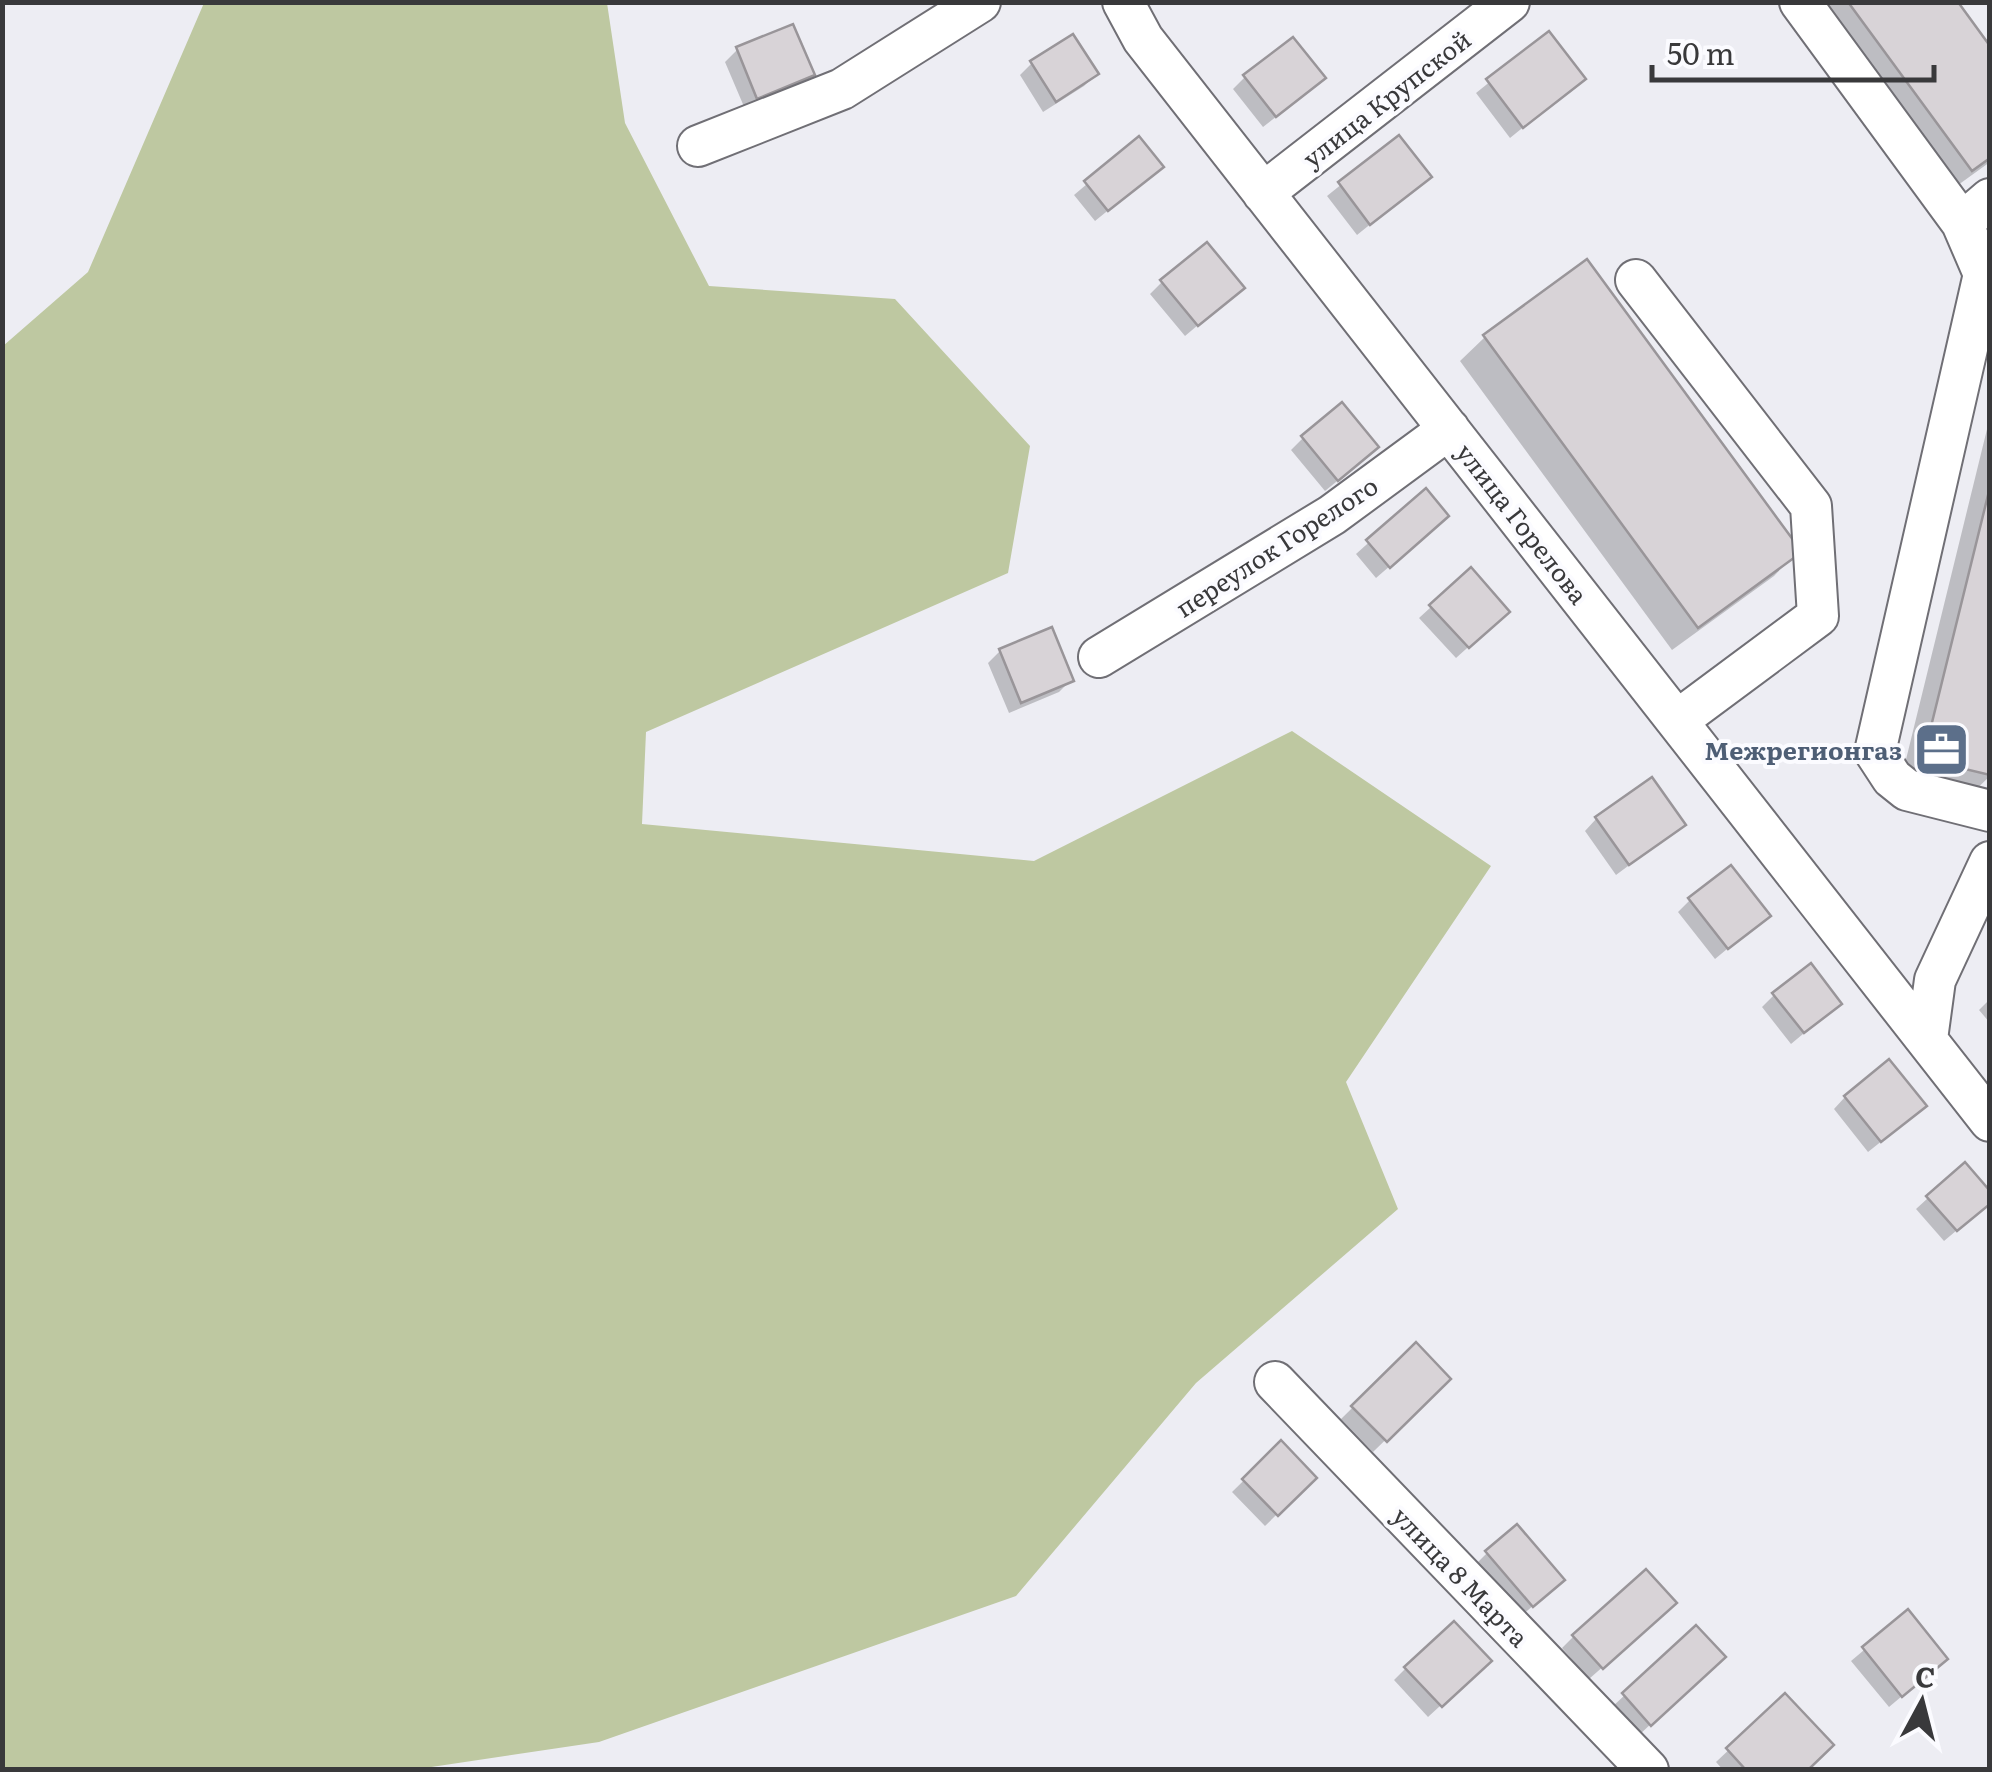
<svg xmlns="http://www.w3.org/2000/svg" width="1992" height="1772" font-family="Literata,serif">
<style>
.green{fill:#bec8a1}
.shadow{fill:#0003}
.building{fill:#d8d3d7;stroke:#999599;stroke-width:2.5}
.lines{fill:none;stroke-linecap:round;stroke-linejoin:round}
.minor-casing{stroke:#706f75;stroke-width:44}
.minor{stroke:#fff;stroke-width:40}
.labels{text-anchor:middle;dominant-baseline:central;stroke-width:8;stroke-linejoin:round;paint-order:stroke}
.street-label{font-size:25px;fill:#39393b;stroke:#fbfbff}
.service-label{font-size:25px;font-weight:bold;fill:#4e5e75;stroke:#fbfbff;text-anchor:end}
</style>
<rect width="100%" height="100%" fill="#ededf3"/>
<!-- green -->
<path class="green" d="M 204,3 L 607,3 L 625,123 L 709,286 L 895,299 L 1030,446 L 1008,573 L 646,732 L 642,824 L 1034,861 L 1292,731 L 1491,866 L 1346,1082 L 1398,1209 L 1196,1383 L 1016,1596 L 599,1742 L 418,1769 L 3,1769 L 3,346 L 88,272 Z"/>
<!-- shadow -->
<path class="shadow" d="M 1806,2 L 1955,2 L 1990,50 L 1990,162 L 1947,193 Z
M 792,27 L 812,74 L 800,86 L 745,109 L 725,62 L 737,50 Z
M 1548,35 L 1582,79 L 1510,138 L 1476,93 Z
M 1032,63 L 1096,74 L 1084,86 L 1043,112 L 1020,75 Z
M 1245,77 L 1311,90 L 1263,127 L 1233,89 Z
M 1399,138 L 1429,177 L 1357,235 L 1327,196 Z
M 1139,140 L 1148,178 L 1095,221 L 1074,195 Z
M 1162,282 L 1242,288 L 1185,336 L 1150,294 Z
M 1485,337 L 1798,551 L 1774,576 L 1672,650 L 1460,361 Z
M 1990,417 L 1990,776 L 1966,799 L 1900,784 Z
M 1303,438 L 1364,459 L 1325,491 L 1291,450 Z
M 1425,492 L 1434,528 L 1376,578 L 1356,554 Z
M 1431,607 L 1495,623 L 1456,658 L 1419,618 Z
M 1000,651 L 1071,680 L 1059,692 L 1009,713 L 988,663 Z
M 1596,819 L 1683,825 L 1616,875 L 1585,831 Z
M 1690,900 L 1767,916 L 1715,959 L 1678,912 Z
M 1774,995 L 1839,1004 L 1791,1044 L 1762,1007 Z
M 1990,999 L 1990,1023 L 1979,1010 Z
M 1845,1097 L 1912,1117 L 1868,1152 L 1834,1109 Z
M 1928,1198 L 1981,1210 L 1944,1241 L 1916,1209 Z
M 1416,1345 L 1448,1379 L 1373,1452 L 1341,1419 Z
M 1281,1444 L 1314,1478 L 1265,1526 L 1232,1492 Z
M 1487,1553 L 1549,1592 L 1520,1617 L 1475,1565 Z
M 1908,1613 L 1933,1670 L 1889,1707 L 1851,1661 Z
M 1662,1615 L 1589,1679 L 1562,1648 L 1574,1636 Z
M 1696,1629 L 1710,1669 L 1638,1736 L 1612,1707 Z
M 1406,1668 L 1476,1673 L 1428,1717 L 1394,1680 Z
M 1785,1697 L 1805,1770 L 1723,1770 L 1716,1762 Z"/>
<!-- building -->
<path class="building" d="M 1848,2 L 1958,2 L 1990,46 L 1990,158 L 1972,171 Z
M 793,24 L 815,75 L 757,99 L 736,47 Z
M 1549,31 L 1586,79 L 1523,128 L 1486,79 Z
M 1073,34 L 1099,74 L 1056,102 L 1030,61 Z
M 1293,37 L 1326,78 L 1276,117 L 1243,75 Z
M 1399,135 L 1432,177 L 1370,225 L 1338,182 Z
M 1139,136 L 1164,167 L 1108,211 L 1084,181 Z
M 1207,242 L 1245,288 L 1198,326 L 1160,280 Z
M 1587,259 L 1802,552 L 1698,628 L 1483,335 Z
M 1342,402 L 1379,447 L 1338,481 L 1301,436 Z
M 1990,487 L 1990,775 L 1923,759 Z
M 1426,488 L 1449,516 L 1390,568 L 1366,540 Z
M 1471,567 L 1510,612 L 1469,648 L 1429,605 Z
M 1052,627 L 1074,681 L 1021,703 L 999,649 Z
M 1652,777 L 1686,825 L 1629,865 L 1595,817 Z
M 1731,865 L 1771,916 L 1728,949 L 1688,898 Z
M 1811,963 L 1842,1004 L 1804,1033 L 1772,993 Z
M 1889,1059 L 1927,1106 L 1881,1142 L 1844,1096 Z
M 1965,1162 L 1990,1191 L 1990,1204 L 1957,1231 L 1926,1196 Z
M 1416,1342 L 1451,1379 L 1387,1442 L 1351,1406 Z
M 1281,1440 L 1317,1478 L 1278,1516 L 1242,1479 Z
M 1517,1524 L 1565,1580 L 1533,1607 L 1485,1551 Z
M 1646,1569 L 1677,1603 L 1603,1669 L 1572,1635 Z
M 1908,1609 L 1948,1659 L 1902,1697 L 1862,1647 Z
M 1454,1621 L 1492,1661 L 1442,1707 L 1404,1667 Z
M 1696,1625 L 1726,1657 L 1651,1726 L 1622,1693 Z
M 1785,1693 L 1834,1745 L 1808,1770 L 1746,1770 L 1726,1748 Z"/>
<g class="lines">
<defs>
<path id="minor" d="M 1123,2 L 1143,39 L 1990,1121
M 1800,2 L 1962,223
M 698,146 L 842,89 L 980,2
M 1263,193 L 1509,2
M 1990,199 L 1962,223 L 1984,274 L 1875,752 L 1892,778 L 1907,790 L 1990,811
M 1636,280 L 1811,506 L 1818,616 L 1678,720
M 1099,657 L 1332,515 L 1449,429
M 1927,1039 L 1935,980 L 1990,862
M 1275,1382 L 1648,1770"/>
</defs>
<!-- minor casing -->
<use href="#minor" class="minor-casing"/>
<!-- minor -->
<use href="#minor" class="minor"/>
</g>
<!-- icons -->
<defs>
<symbol id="office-square" viewBox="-11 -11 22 22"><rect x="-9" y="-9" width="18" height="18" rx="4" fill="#5c6f8a" stroke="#fbfbff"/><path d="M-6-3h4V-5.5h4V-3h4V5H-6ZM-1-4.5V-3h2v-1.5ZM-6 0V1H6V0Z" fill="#fff"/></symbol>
</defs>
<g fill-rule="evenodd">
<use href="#office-square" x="1910" y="718" width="63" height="63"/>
</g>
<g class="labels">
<!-- street labels -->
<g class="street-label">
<text transform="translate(1386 98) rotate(-38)">улица Крупской</text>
<text transform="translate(1523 523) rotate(52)">улица Горелова</text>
<text transform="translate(1276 546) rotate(-33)">переулок Горелого</text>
<text transform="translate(1461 1576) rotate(46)">улица 8 Марта</text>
</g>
<!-- service labels -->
<g class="service-label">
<text x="1902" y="749">Межрегионгаз</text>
</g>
</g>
<!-- border -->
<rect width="1992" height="1772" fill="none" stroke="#39393b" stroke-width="10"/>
<!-- north arrow -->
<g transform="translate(1922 1702) rotate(7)" stroke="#fbfbff" stroke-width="8" paint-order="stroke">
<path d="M0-8L18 38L0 25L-18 38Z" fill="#39393b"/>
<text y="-15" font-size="28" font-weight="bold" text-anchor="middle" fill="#39393b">С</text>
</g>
<!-- scale -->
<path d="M1652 65v15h282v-15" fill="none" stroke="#39393b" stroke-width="5"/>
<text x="1667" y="65" font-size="30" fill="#39393b" stroke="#fbfbff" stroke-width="8" paint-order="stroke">50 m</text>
</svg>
